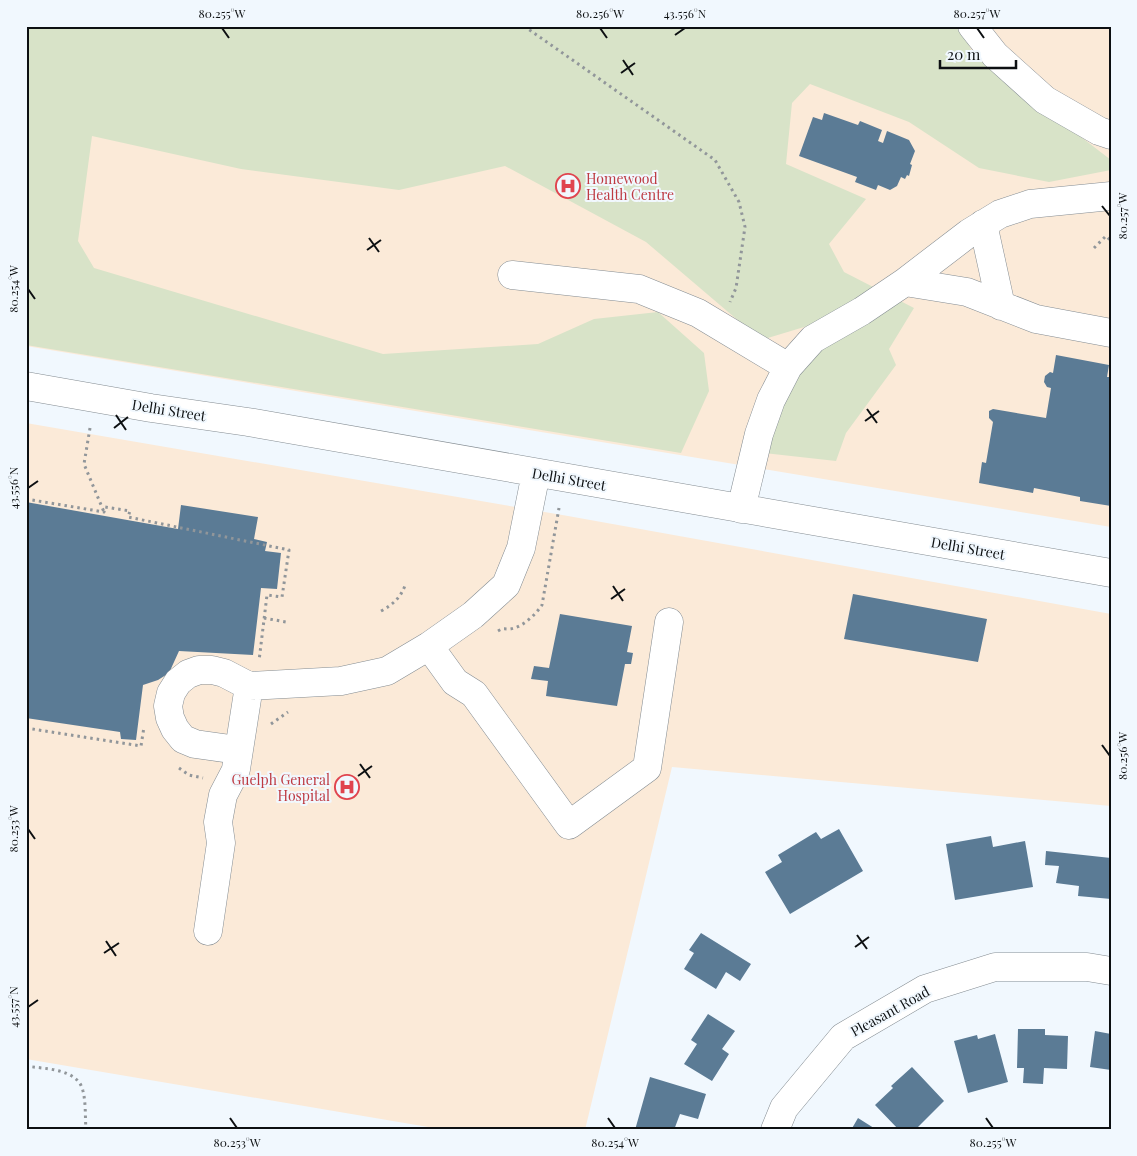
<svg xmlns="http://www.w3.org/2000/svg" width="1137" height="1156" font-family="'Playfair Display',serif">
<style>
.medical{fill:#fbead8}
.green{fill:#d8e3c8}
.building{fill:#5b7b95}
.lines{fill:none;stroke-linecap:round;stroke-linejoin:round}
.minor-casing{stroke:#848c92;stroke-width:29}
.path{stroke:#91969a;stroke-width:3;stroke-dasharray:2.5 4;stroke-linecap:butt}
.minor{stroke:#fff;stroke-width:28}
.ticks{fill:none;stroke:#0d1012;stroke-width:2}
.labels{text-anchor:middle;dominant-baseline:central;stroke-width:4;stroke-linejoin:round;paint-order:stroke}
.health-label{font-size:14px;fill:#be3a42;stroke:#f1f8fe;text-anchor:start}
.street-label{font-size:14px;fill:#0d1012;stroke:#f1f8fe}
.neatline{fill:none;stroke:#0d1012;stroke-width:2}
.ticks-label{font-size:12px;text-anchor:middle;fill:#0d1012}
</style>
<rect width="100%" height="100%" fill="#f1f8fe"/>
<!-- medical -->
<path class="medical" d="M 26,26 L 1111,26 L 1111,527 L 26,346 Z
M 26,423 L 568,516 L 1111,614 L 1111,806 L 672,767 L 585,1130 L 446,1130 L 26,1059 Z"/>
<!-- green -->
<path class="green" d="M 26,26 L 960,26 L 973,54 L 1111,160 L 1111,170 L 1049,182 L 979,168 L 909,122 L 810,84 L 792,103 L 786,164 L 866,199 L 829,244 L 844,272 L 914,308 L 889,349 L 896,365 L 846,433 L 836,461 L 764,453 L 814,324 L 761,340 L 646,242 L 505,166 L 399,190 L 241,169 L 92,136 L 78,241 L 94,268 L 383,354 L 538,344 L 594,319 L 658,312 L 704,353 L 709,391 L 681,453 L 26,345 Z"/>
<!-- building -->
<path class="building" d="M 824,113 L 858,125 L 860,121 L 882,130 L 878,141 L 883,143 L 887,131 L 909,140 L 915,151 L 910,164 L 912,165 L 909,176 L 907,175 L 905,179 L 901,177 L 897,186 L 890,190 L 878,185 L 876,190 L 855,182 L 857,177 L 799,156 L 813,117 L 822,120 Z
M 1056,355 L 1109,365 L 1107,377 L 1111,377 L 1111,506 L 1080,501 L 1080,497 L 1034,488 L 1033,493 L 979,483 L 982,462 L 986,463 L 993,422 L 989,418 L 989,411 L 993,409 L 1046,418 L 1051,388 L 1047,387 L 1044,382 L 1045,376 L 1050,372 L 1053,373 Z
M 26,502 L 178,529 L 181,505 L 258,517 L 254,539 L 267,542 L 265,551 L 281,553 L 277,589 L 261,588 L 253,655 L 179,651 L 169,673 L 158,680 L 143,685 L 136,740 L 121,739 L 120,732 L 26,718 Z
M 853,594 L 987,619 L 978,662 L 844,639 Z
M 560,614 L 632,626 L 627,652 L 633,653 L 631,664 L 625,664 L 617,706 L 546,696 L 548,681 L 531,679 L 534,666 L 549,668 Z
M 839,829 L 863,871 L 790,914 L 765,872 L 782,862 L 778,855 L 816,832 L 821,839 Z
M 991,836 L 993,847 L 1025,841 L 1033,887 L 955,900 L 946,844 Z
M 1046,851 L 1111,858 L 1111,899 L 1078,896 L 1079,886 L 1056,883 L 1059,866 L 1045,865 Z
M 701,933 L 751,964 L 740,981 L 726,972 L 716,989 L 684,969 L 694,953 L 689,950 Z
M 708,1014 L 735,1031 L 722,1049 L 729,1054 L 712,1081 L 684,1064 L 697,1044 L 691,1040 Z
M 1018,1029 L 1045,1029 L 1045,1035 L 1068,1036 L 1067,1069 L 1044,1068 L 1043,1084 L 1023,1083 L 1024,1068 L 1017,1068 Z
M 1095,1031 L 1111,1034 L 1111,1070 L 1090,1067 Z
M 995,1034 L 1008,1082 L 968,1093 L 954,1041 L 977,1035 L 978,1039 Z
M 912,1067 L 944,1101 L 915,1130 L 899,1130 L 875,1105 L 893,1088 L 891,1086 Z
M 650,1077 L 706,1094 L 698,1119 L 680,1114 L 674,1130 L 635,1130 Z
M 858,1118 L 877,1130 L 851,1130 Z"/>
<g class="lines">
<defs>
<path id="minor" d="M 972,26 L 995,55 L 1045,100 L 1099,131 L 1111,135
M 983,224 L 1001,306
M 512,275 L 639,289 L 698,313 L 788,367
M 905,282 L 967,292 L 1036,319 L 1111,333
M 26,386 L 151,408 L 248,422 L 1111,573
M 741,509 L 759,434 L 771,400 L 788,367 L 813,339 L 862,311 L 905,282 L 969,233 L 1000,214 L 1030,204 L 1111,196
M 429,646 L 455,682 L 474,694 L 569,825 L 647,768 L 669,622
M 238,750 L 195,744 L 183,739 L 175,729 L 170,718 L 168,706 L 171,693 L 178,682 L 188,674 L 199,670 L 212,670 L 224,673 L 249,686 L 341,681 L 387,671 L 429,646 L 473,615 L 506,585 L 521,548 L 536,473
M 236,769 L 249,686
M 208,931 L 221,843 L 218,822 L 223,795 L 235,772
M 775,1130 L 784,1108 L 843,1037 L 925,989 L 995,967 L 1087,967 L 1111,971"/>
</defs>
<!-- minor casing -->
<use href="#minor" class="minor-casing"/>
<!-- path -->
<path class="path" d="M 524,26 L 715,160 L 739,202 L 745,227 L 736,288 L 730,302
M 1094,248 L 1106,236 L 1111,241
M 90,428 L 84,464 L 104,512
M 26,499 L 104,512 L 105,507 L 130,511 L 128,517 L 289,550 L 282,597 L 267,595 L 259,661
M 381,611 C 394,604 401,597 406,583
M 264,618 L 286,622
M 498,631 C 503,628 504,629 510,629 C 523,627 535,615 542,605 L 559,508
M 271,724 L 288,712
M 26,728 L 141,746 L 144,727
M 179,768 L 189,775 L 203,778
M 26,1066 C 44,1069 78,1068 83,1091 C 86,1103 85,1117 86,1130"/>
<!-- minor -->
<use href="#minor" class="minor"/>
</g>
<!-- ticks -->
<path class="ticks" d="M 222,28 L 229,38M 600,28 L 607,38M 977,28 L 984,38M 675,35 L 685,28M 623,60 L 633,75M 621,73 L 635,63M 1102,206 L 1110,216M 369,238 L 379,252M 367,250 L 381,240M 28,289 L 35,299M 867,409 L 877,423M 116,415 L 126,430M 865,421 L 879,411M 114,428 L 128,417M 28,488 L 38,481M 613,586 L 623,601M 611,599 L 625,589M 1102,745 L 1110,756M 360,764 L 370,778M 358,776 L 372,766M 28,829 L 35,839M 857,935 L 867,949M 106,941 L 116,956M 855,947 L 869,937M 104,953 L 119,943M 28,1007 L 38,1000M 230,1118 L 237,1128M 608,1118 L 615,1128M 986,1118 L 993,1128"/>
<!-- icons -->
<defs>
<symbol id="hospital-ring" viewBox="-11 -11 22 22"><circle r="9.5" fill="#f1f8fe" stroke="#e0444e" stroke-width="1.5"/><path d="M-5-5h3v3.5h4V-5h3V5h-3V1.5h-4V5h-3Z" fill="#e0444e"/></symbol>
</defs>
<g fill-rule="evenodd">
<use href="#hospital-ring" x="554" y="172" width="28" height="28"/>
<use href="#hospital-ring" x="333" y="773" width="28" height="28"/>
</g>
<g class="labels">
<!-- health labels -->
<g class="health-label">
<text x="586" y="178">Homewood<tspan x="586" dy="16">Health Centre</tspan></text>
<text x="330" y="779" text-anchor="end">Guelph General<tspan x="330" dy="16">Hospital</tspan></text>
</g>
<!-- street labels -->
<g class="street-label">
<text transform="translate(169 410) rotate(9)">Delhi Street</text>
<text transform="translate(569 479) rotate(10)">Delhi Street</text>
<text transform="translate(968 548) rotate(10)">Delhi Street</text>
<text transform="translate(890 1011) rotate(-29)">Pleasant Road</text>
</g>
</g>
<!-- border -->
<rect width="1137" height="1156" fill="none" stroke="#f1f8fe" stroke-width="55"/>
<!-- scale -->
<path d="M940 60v8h76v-8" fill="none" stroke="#0d1012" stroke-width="2.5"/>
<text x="947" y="60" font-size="15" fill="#0d1012" stroke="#f1f8fe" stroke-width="4" paint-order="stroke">20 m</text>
<rect x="28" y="28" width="1082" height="1100" class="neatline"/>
<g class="ticks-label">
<text x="222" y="18">80.255°W</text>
<text x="600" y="18">80.256°W</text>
<text x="685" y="18">43.556°N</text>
<text x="977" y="18">80.257°W</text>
<text transform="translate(1123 216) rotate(-90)" y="4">80.257°W</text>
<text transform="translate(14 289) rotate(-90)" y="4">80.254°W</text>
<text transform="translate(14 488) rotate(-90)" y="4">43.556°N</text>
<text transform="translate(1123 756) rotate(-90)" y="4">80.256°W</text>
<text transform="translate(14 829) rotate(-90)" y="4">80.253°W</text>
<text transform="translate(14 1007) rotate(-90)" y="4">43.557°N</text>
<text x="237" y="1147">80.253°W</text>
<text x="615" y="1147">80.254°W</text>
<text x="993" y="1147">80.255°W</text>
</g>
</svg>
